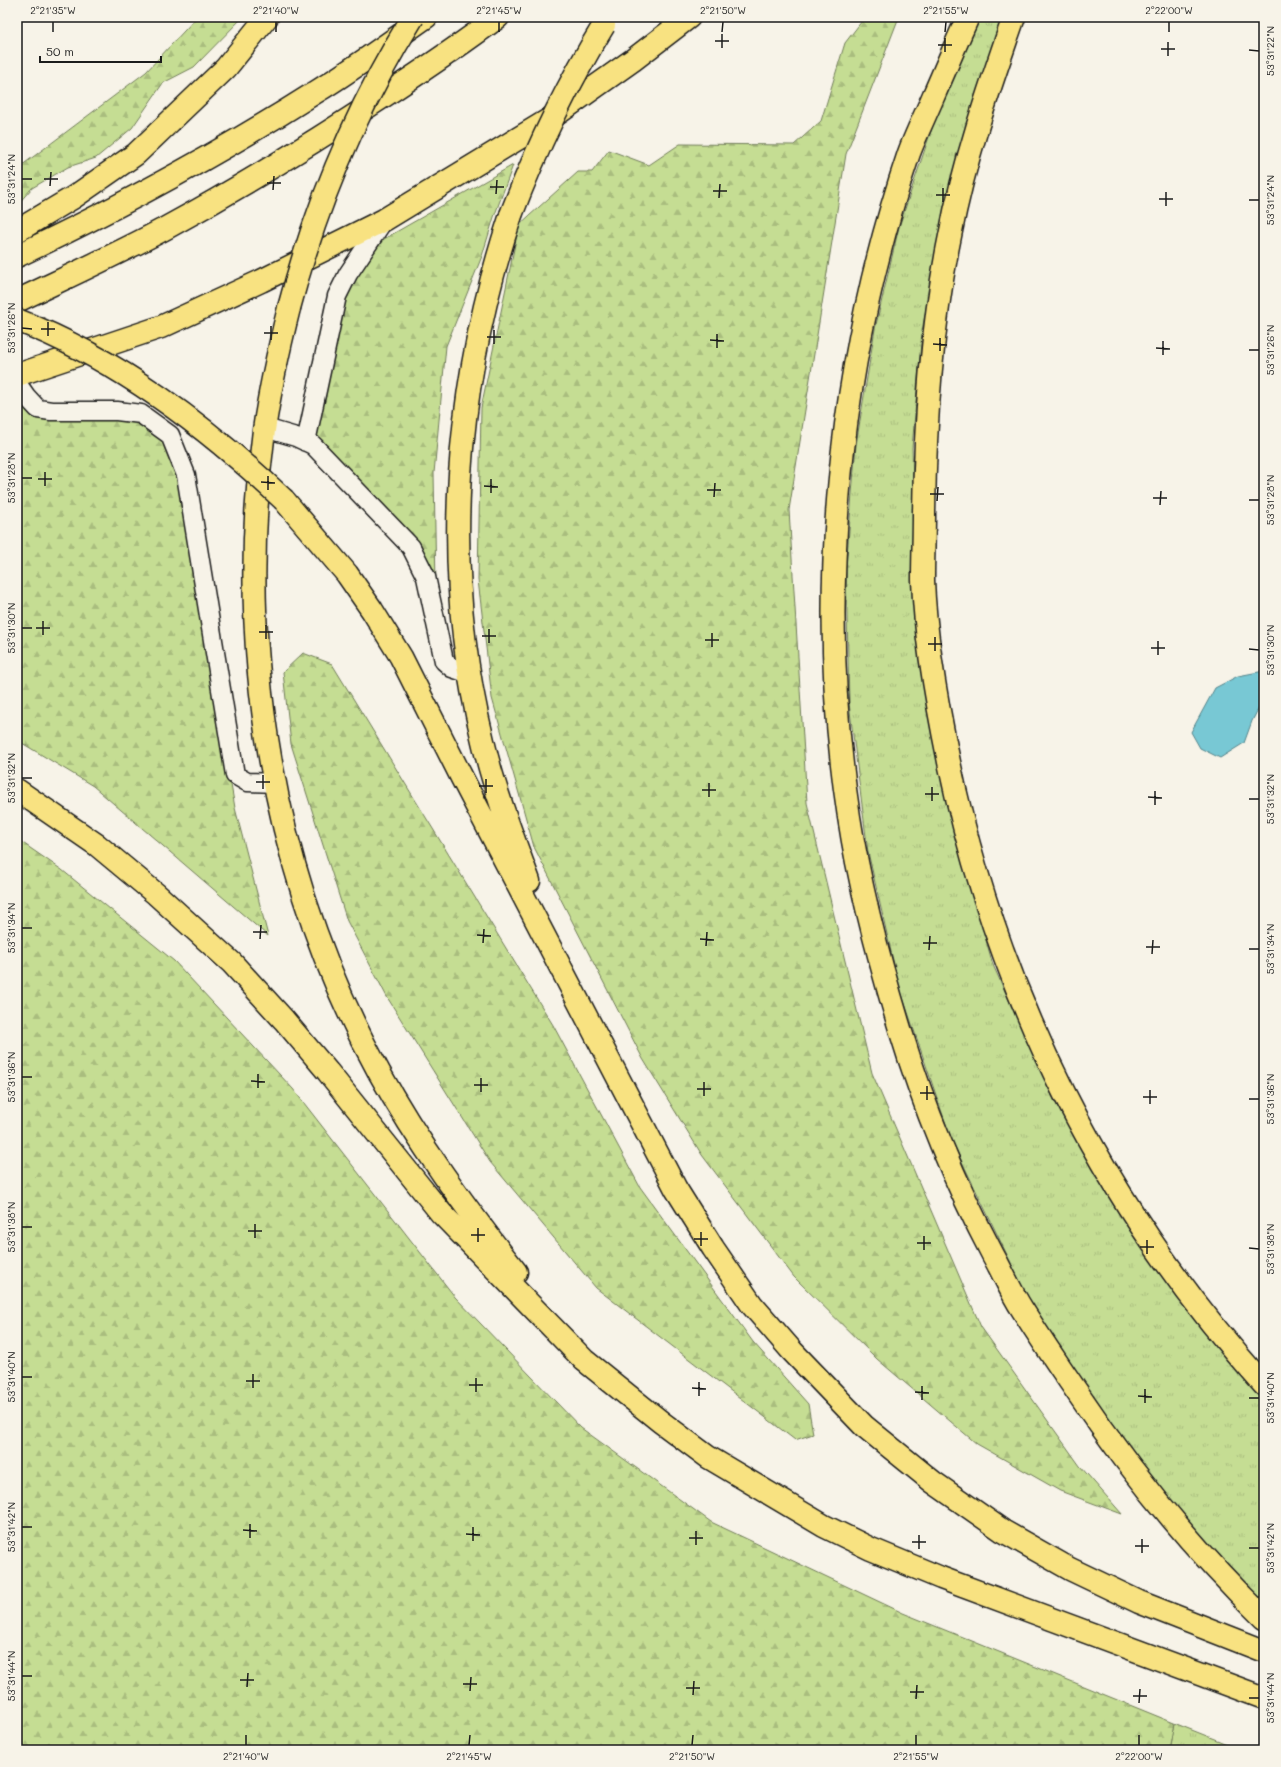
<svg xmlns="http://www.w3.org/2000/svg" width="1281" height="1767" font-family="Mali,sans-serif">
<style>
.grass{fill:url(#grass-tufts);stroke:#707c58}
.forest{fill:url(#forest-firs);stroke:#707c58}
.water{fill:#78c8d4;stroke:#53838a}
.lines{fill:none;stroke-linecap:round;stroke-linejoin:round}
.minor-casing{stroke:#1c1c1c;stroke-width:21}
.highway-casing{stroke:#1c1c1c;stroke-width:25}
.minor{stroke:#f7f3e8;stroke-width:18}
.highway{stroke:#f8e281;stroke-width:22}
.highway-bridge-casing{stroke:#1c1c1c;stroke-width:25;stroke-linecap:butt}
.highway-bridge{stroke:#f8e281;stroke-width:22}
.ticks{fill:none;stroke:#1c1c1c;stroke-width:1.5}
.neatline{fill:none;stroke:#1c1c1c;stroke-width:1.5}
.ticks-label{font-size:10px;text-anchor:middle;fill:#1c1c1c}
</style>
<defs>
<pattern id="grass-tufts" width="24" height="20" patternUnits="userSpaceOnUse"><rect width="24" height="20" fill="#c5dd93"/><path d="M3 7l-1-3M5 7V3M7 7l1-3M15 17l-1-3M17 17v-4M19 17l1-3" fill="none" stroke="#a9bd7e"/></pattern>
<pattern id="forest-firs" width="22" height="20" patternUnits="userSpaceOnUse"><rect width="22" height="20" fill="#c5dd93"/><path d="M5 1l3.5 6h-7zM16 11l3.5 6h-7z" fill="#a9bd7e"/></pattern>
</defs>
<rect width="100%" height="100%" fill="#f7f3e8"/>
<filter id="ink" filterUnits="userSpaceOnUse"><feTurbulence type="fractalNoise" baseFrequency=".025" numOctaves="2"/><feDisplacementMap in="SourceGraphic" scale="8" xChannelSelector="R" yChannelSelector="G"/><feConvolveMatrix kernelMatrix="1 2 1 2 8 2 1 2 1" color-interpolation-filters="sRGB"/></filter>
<g filter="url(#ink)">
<!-- grass -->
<path class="grass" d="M 977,17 L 1002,17 L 972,109 L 939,235 L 922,331 L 912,448 L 915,564 L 955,831 L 993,965 L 1055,1102 L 1139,1245 L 1264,1402 L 1264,1602 L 1164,1500 L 1090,1400 L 1026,1294 L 951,1139 L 899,986 L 868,852 L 849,703 L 846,568 L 856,445 L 875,329 L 899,227 L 941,101 Z
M 1174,1723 L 1242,1750 L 1169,1750 Z"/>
<!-- forest -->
<path class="forest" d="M 197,17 L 243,17 L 194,67 L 163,83 L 132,128 L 96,158 L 68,167 L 32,188 L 17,205 L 17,169 L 146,72 Z
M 865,17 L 899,17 L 846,154 L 789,510 L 807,803 L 872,1073 L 981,1327 L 1080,1466 L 1122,1514 L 1060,1491 L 977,1444 L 877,1359 L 794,1277 L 702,1155 L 643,1059 L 534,847 L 492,698 L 478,580 L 481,408 L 519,225 L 578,172 L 592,172 L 609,150 L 649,165 L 680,144 L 794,145 L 821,121 L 845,43 Z
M 513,165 L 494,217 L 482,256 L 446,346 L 434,473 L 437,643 L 415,544 L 304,423 L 356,255 Z
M 116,405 L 157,424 L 177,470 L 235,808 L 268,936 L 93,786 L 17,740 L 17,407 Z
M 303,653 L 332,664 L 553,1025 L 640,1187 L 753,1342 L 808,1404 L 813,1434 L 795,1440 L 596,1288 L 490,1162 L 387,997 L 347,921 L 291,744 L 283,672 Z
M 17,839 L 62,870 L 174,961 L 293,1089 L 455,1297 L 581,1428 L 711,1522 L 903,1613 L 1174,1723 L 1169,1750 L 17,1750 Z"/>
<!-- water -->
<path class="water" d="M 1264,671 L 1264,698 L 1252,721 L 1244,743 L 1220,758 L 1200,748 L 1191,732 L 1215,688 L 1238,676 Z"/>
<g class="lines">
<defs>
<path id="minor" d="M 17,383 L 26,396 L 38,409 L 51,411 L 117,411 L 141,414 L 170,435 L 186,475 L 235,775 L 247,782 L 275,783
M 265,428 L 296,437 L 313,445 L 411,547 L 426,577 L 444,661 L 452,668 L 470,674
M 306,442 L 337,296 L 348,274 L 384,220"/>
<path id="highway" d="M 968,17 C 956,43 945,70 933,97 C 925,116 916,134 909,153 C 838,363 815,598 849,817 C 860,889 879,960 900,1029 C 924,1108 955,1183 993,1255 C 1003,1273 1011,1292 1022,1309 C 1039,1336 1057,1363 1075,1389 C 1130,1471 1193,1549 1264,1618
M 1014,17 C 989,89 964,161 950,236 C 931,328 925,420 924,514 C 924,536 923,558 923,580 C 925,639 937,704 949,762 C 998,996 1104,1207 1264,1385
M 511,215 C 455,383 440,568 483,741 C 494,789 512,835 529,881
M 17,231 L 74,197 L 136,154 L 226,68 L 267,17
M 17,256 C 120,207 220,153 316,92 C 354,69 390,42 426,17
M 17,301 C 67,277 118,254 166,228 C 241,187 313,143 384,96 C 422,71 461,45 498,17
M 289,308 C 279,348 270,389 264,430 C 235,648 272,878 379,1072 C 418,1143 466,1208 516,1272
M 17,375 L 161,327 L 261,281 L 384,220 L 547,121 L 633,60 L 689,17
M 284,500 L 347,574 L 372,610 L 401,657 L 462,778 L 676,1189 L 713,1248 L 752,1305 L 792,1351 L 864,1426 L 933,1482 L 1003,1531 L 1070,1569 L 1139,1602 L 1264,1651
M 17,790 L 97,845 L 156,894 L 232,963 L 284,1020 L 328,1072 L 441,1213 L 584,1360 L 661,1422 L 708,1457 L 824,1526 L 871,1549 L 941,1578 L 1264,1698"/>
</defs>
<!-- minor casing -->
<use href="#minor" class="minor-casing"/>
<!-- highway casing -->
<use href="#highway" class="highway-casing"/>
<!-- minor -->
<use href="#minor" class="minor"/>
<!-- highway -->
<use href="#highway" class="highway"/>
<defs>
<path id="highway-bridge" d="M 511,215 C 537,147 566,87 604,25
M 289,308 C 316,205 357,107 413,17
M 17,320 C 118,359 206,426 284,500"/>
</defs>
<!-- highway-bridge casing -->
<use href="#highway-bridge" class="highway-bridge-casing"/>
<!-- highway-bridge -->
<use href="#highway-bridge" class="highway-bridge"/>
</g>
</g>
<!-- ticks -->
<path class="ticks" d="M 53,32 L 53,22M 276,32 L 276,22M 499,32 L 499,22M 722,32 L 723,22M 945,32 L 946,22M 1169,32 L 1169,22M 715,41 L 729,41M 938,45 L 952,45M 722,48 L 722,34M 1161,49 L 1175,49M 1249,50 L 1259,51M 945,52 L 945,38M 1168,56 L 1168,42M 22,179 L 32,179M 44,179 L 58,179M 267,183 L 281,183M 50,186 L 51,172M 490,187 L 504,187M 273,190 L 274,176M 713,191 L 727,191M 496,194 L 497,180M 936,195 L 950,195M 719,198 L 720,184M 1159,199 L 1173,199M 1249,200 L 1259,200M 943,202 L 943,188M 1166,206 L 1166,192M 22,328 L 32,329M 41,329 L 55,329M 264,333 L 278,333M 48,336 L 48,322M 487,337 L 501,337M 271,340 L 271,326M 710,340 L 724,341M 494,344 L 494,330M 933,344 L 947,345M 717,348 L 717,334M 1156,348 L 1170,349M 1249,350 L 1259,350M 940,351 L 940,338M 1163,355 L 1163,341M 22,478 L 32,478M 38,479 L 52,479M 261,482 L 275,483M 45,486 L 45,472M 484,486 L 498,487M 268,490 L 268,476M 707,490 L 721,490M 491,493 L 491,479M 930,494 L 944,494M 714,497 L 715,483M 1153,498 L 1167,498M 1249,500 L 1259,500M 937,501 L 938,487M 1160,505 L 1161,491M 22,628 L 32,628M 36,628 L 50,628M 259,632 L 273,632M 43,635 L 43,621M 482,636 L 496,636M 266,639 L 266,625M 705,640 L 719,640M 489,643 L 489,629M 928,644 L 942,644M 712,647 L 712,633M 1151,648 L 1165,648M 1249,649 L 1259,650M 935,651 L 935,637M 1158,655 L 1158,641M 22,778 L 32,778M 256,782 L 270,782M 479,786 L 493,786M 263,789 L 263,775M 702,790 L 716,790M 486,793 L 486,779M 925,794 L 939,794M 709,797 L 709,783M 1148,797 L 1162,798M 1249,799 L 1259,799M 932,801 L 932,787M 1155,805 L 1155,791M 22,928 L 32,928M 253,932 L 267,932M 477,935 L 491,936M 260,939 L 261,925M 700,939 L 714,940M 483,943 L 484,929M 923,943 L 937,943M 706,946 L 707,932M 1146,947 L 1160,947M 1249,949 L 1259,949M 929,950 L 930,936M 1152,954 L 1153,940M 22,1077 L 32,1077M 251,1081 L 265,1082M 474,1085 L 488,1085M 258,1088 L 258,1074M 697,1089 L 711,1089M 481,1092 L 481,1078M 920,1093 L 934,1093M 704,1096 L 704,1082M 1143,1097 L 1157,1097M 1249,1099 L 1259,1099M 927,1100 L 927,1086M 1150,1104 L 1150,1090M 22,1227 L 32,1227M 248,1231 L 262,1231M 471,1235 L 485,1235M 255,1238 L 255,1224M 694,1239 L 708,1239M 478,1242 L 478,1228M 917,1243 L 931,1243M 701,1246 L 701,1232M 1140,1247 L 1154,1247M 1249,1248 L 1259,1249M 924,1250 L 924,1236M 1147,1254 L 1147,1240M 22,1377 L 32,1377M 246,1381 L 260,1381M 469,1385 L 483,1385M 253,1388 L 253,1374M 692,1388 L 706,1389M 476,1392 L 476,1378M 915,1392 L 929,1393M 699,1396 L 699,1382M 1138,1396 L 1152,1397M 1249,1398 L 1259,1398M 922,1400 L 922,1386M 1145,1403 L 1145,1389M 22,1527 L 32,1527M 243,1530 L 257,1531M 466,1534 L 480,1535M 250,1538 L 250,1524M 689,1538 L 703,1538M 473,1541 L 473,1527M 912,1542 L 926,1542M 696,1545 L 696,1531M 1135,1546 L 1149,1546M 1249,1548 L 1259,1548M 919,1549 L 919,1535M 1142,1553 L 1142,1539M 22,1676 L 32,1676M 240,1680 L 254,1680M 463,1684 L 477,1684M 247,1687 L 248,1673M 686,1688 L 700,1688M 470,1691 L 471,1677M 910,1692 L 924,1692M 693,1695 L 694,1681M 1133,1696 L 1147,1696M 1249,1698 L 1259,1698M 916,1699 L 917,1685M 1139,1703 L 1140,1689M 246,1745 L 246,1735M 469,1745 L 470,1735M 692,1745 L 693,1735M 916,1745 L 916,1735M 1139,1745 L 1139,1735"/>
<!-- margin -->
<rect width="1281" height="1767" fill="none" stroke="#f7f3e8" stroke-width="44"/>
<!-- scale -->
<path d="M40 56v6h121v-6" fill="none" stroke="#1c1c1c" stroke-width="2"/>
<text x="46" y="56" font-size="12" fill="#1c1c1c" stroke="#f7f3e8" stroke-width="3" paint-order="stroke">50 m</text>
<rect x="22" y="22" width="1237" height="1723" class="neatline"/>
<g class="ticks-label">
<text x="53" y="14">2°21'35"W</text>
<text x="276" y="14">2°21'40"W</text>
<text x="499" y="14">2°21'45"W</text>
<text x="723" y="14">2°21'50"W</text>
<text x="946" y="14">2°21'55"W</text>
<text x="1169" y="14">2°22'00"W</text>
<text transform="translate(1270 51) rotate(-90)" y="4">53°31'22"N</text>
<text transform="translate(11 179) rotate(-90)" y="4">53°31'24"N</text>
<text transform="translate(1270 200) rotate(-90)" y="4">53°31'24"N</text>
<text transform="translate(11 328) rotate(-90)" y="4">53°31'26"N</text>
<text transform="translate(1270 350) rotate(-90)" y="4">53°31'26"N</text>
<text transform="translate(11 478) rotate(-90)" y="4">53°31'28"N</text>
<text transform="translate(1270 500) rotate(-90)" y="4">53°31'28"N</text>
<text transform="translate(11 628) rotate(-90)" y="4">53°31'30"N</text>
<text transform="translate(1270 650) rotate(-90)" y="4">53°31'30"N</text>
<text transform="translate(11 778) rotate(-90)" y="4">53°31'32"N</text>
<text transform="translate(1270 799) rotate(-90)" y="4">53°31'32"N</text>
<text transform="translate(11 928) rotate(-90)" y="4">53°31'34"N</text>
<text transform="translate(1270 949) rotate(-90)" y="4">53°31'34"N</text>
<text transform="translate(11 1077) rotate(-90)" y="4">53°31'36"N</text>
<text transform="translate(1270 1099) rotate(-90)" y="4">53°31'36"N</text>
<text transform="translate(11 1227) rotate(-90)" y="4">53°31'38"N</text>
<text transform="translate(1270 1249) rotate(-90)" y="4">53°31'38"N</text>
<text transform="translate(11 1377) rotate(-90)" y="4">53°31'40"N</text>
<text transform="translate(1270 1398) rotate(-90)" y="4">53°31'40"N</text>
<text transform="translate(11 1527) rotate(-90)" y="4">53°31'42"N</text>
<text transform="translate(1270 1548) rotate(-90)" y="4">53°31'42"N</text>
<text transform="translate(11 1676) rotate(-90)" y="4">53°31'44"N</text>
<text transform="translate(1270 1698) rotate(-90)" y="4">53°31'44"N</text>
<text x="246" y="1760">2°21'40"W</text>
<text x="469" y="1760">2°21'45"W</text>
<text x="692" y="1760">2°21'50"W</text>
<text x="916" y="1760">2°21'55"W</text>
<text x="1139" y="1760">2°22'00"W</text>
</g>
</svg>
